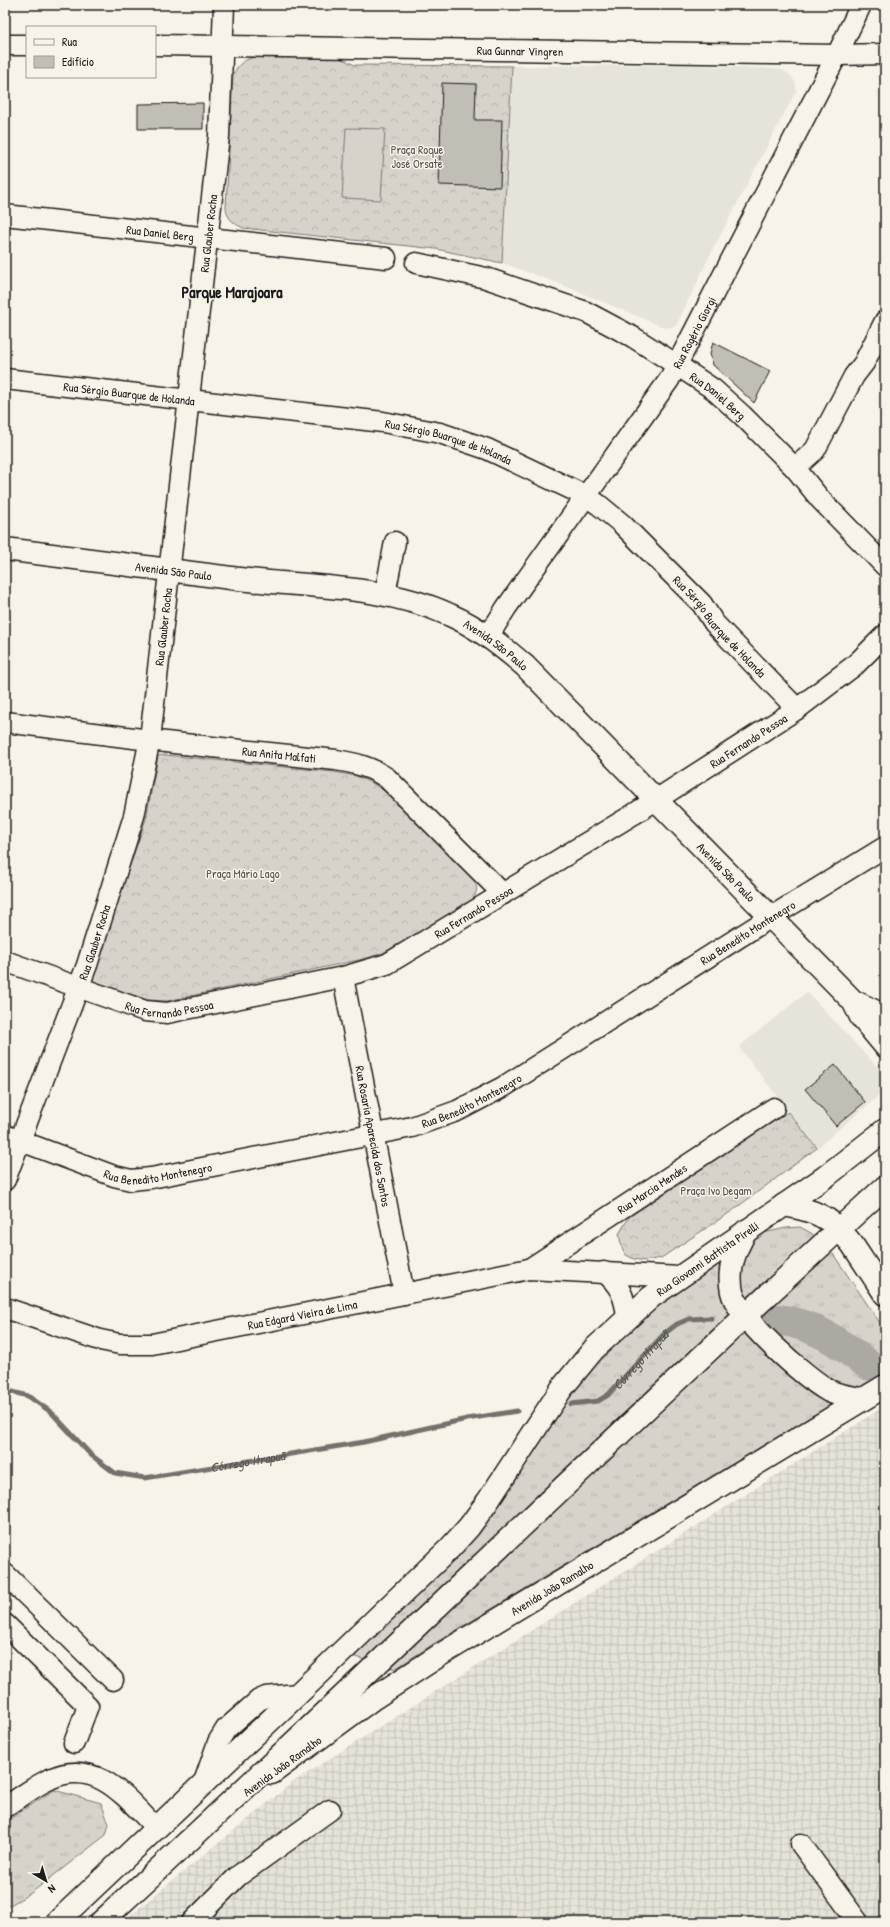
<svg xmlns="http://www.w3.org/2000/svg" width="890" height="1927" font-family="'Patrick Hand',sans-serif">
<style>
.built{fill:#e6e3d9}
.industrial{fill:url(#industrial-grid)}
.grass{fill:url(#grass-tufts);stroke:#7a7874}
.forest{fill:url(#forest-crowns);stroke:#7a7874}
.pitch{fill:#d7d3cb;stroke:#7a7874}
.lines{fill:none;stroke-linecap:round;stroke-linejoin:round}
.stream{stroke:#72716c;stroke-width:5}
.river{stroke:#aca9a2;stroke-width:31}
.building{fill:#c0beb5;stroke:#1c1c1c}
.minor-casing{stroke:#1c1c1c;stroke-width:23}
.major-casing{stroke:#1c1c1c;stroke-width:25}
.highway-casing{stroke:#1c1c1c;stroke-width:25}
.minor{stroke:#f7f3e8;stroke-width:20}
.major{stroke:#f7f3e8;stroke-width:22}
.highway{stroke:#f7f3e8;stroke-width:22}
.labels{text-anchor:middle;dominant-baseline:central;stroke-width:3;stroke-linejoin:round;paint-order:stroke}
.street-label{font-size:12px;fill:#1c1c1c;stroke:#f7f3e8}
.park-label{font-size:12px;fill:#545351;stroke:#f7f3e8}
.water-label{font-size:13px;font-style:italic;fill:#565452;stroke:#f7f3e8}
.district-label{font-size:16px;font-weight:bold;fill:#1c1c1c;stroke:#f7f3e8}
</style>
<defs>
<pattern id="industrial-grid" width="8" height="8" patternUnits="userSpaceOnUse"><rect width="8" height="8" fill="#e6e3d9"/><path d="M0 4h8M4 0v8" fill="none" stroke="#c5c2ba"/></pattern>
<pattern id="grass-tufts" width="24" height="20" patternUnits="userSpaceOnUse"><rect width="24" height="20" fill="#d7d3cb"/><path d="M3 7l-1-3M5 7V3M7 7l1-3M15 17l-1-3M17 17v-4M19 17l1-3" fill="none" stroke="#b8b5ae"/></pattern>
<pattern id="forest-crowns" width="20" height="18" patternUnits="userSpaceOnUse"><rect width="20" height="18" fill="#d7d3cb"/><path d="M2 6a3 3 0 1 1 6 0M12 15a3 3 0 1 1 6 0" fill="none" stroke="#b8b5ae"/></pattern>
</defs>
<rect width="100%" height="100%" fill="#f7f3e8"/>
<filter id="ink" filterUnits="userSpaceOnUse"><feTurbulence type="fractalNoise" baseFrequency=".025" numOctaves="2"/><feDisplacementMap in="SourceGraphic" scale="8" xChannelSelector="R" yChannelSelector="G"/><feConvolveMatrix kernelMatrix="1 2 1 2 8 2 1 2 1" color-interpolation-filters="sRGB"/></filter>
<g filter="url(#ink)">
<!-- built -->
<path class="built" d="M 684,65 L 779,69 L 788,73 L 793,79 L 796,84 L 796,91 L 711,253 L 676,326 L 666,328 L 555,282 L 502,263 L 512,66 Z
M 807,992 L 883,1073 L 883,1092 L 817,1148 L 739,1047 Z"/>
<!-- industrial -->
<path class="industrial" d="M 885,1406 L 885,1922 L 122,1922 L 293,1782 Z"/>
<!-- grass -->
<path class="grass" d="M 800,1227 L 811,1233 L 822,1241 L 833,1254 L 885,1330 L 885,1372 L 430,1646 L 395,1669 L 355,1657 L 354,1650 L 619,1334 L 750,1236 L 786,1228 Z
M 54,1790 L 101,1803 L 109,1824 L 106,1835 L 31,1893 L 5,1908 L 5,1822 Z"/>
<!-- forest -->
<path class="forest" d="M 256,57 L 340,58 L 355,65 L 512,66 L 502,263 L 436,249 L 243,228 C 233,223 227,219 226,207 L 233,75 C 238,64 244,59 256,57 Z
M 165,755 L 334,772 L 356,776 L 376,785 L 392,797 L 472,875 C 478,888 479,891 470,903 L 383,953 L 368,958 L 167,1001 L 148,1000 L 90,980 L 146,819 L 158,756 Z
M 788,1112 L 817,1148 L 732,1211 L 661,1258 L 645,1261 L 634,1259 L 626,1255 L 622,1248 L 619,1234 L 629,1217 Z"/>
<!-- pitch -->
<path class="pitch" d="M 346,128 L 385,129 L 381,200 L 342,198 Z"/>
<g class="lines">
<!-- stream -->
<g class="stream">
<path id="s1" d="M 5,1390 L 28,1396 L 51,1412 L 91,1455 L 115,1473 L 145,1478 L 364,1442 L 467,1419 L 517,1411"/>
<path id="s2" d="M 571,1404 L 598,1401 L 608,1395 L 664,1334 L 677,1324 L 689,1319 L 711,1318"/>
</g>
<!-- river -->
<path class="river" d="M 774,1319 C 813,1323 838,1342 869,1365"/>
</g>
<!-- building -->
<path class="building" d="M 442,83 L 476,84 L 475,120 L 502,120 L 500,187 L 439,185 Z
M 203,103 L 203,129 L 138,129 L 138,104 Z
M 713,342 L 770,371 L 754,403 L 713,365 L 710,354 Z
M 835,1065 L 865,1102 L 836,1126 L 805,1089 Z"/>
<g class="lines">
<defs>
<g id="minor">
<path d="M 5,45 L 27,45"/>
<path id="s3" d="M 155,45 L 837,55 L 885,54"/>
<path id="s4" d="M 5,215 L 386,258"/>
<path id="s5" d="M 416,263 L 486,278 L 586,312 L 633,337 L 677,365 L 713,389 L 742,415 L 795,468 L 820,499 L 885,566"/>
<path id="s6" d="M 5,379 L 383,422 L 440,433 L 487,449 L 586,496 L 599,505 L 622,524 L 702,604 L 714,623 L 797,709"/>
<path d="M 795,468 L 815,450 L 854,376 L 864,363 L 885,321"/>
<path d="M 385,594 L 395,542"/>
<path id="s7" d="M 488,637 L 506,608 L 669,380 L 837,55 L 861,5"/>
<path id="s8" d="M 5,722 L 174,743 L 336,760 C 355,763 371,767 387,778 L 503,894"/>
<path id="s9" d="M 5,961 L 145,1011 L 167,1013 L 343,977 L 387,964 L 634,814 L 797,709 L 855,665 L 885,635"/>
<path id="s10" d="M 343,977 L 404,1294"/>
<path id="s11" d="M 5,1135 L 114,1176 L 131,1180 L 151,1178 L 412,1127 L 457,1111 L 503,1087 L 771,917 L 885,847"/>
<path id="s12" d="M 5,1180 L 87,965 L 134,816 L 150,739 L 219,136 L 224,5"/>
<path id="s13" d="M 529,1269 L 774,1108"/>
<path d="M 604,1272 C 620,1285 625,1297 627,1317"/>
<path id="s14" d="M 5,1308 L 100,1340 L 120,1344 L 152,1344 L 529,1269 L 680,1277"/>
<path d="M 5,1574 L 113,1680"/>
<path d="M 5,1624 L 88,1706 L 74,1743"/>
<path d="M 204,1782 L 218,1742 L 226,1729 L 259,1700 L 266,1697 L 298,1694"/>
<path d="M 5,1807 C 20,1798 34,1786 50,1779 C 97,1757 127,1799 156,1828"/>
<path d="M 801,1844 L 858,1922"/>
<path d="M 192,1922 L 238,1876 L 330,1810"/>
</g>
<g id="major">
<path id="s15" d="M 5,549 C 83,559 161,569 239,579 C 309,587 385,585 450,615 C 478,627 502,646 525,666 L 853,1001 L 885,1016"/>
<path d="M 853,1001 L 861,1017 L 885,1046"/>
<path d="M 839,1229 L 852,1244 L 885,1294"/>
<path id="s16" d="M 272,1773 L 374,1698 L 440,1655 L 885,1386"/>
</g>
<g id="highway">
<path d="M 784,1205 C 805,1209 823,1213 839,1229"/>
<path d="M 746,1231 C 735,1250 727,1269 732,1292 C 738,1319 805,1377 829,1391 C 839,1396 851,1397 862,1399"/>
<path id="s17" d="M 57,1922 L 298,1694 L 450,1548 L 469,1527 L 488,1501 L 562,1388 L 594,1349 L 651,1297 L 825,1177 L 885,1130"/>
<path d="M 101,1922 C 365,1680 620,1428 885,1187"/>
</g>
</defs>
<!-- minor casing -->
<use href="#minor" class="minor-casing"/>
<!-- major casing -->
<use href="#major" class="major-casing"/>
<!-- highway casing -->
<use href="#highway" class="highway-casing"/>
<!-- minor -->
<use href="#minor" class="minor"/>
<!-- major -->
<use href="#major" class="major"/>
<!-- highway -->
<use href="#highway" class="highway"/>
</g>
</g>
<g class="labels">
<!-- street labels -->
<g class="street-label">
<text stroke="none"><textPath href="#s3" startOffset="365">Rua Gunnar Vingren</textPath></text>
<text stroke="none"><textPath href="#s4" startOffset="156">Rua Daniel Berg</textPath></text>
<text stroke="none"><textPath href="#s12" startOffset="974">Rua Glauber Rocha</textPath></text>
<text stroke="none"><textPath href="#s7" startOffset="368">Rua Rogério Giorgi</textPath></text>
<text stroke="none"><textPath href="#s6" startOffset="125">Rua Sérgio Buarque de Holanda</textPath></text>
<text stroke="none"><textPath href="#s5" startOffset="334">Rua Daniel Berg</textPath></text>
<text stroke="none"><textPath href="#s6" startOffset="449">Rua Sérgio Buarque de Holanda</textPath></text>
<text stroke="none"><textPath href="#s15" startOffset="170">Avenida São Paulo</textPath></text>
<text stroke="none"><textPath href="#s6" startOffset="785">Rua Sérgio Buarque de Holanda</textPath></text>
<text stroke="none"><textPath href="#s12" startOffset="578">Rua Glauber Rocha</textPath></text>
<text stroke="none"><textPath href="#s15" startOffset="506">Avenida São Paulo</textPath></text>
<text stroke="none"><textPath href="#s9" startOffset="821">Rua Fernando Pessoa</textPath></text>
<text stroke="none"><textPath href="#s8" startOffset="276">Rua Anita Malfati</textPath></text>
<text stroke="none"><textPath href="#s15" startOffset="830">Avenida São Paulo</textPath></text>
<text stroke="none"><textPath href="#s9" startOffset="497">Rua Fernando Pessoa</textPath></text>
<text stroke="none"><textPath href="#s11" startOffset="809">Rua Benedito Montenegro</textPath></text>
<text stroke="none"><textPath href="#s12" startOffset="254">Rua Glauber Rocha</textPath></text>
<text stroke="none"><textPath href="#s9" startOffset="173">Rua Fernando Pessoa</textPath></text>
<text stroke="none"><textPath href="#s11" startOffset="485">Rua Benedito Montenegro</textPath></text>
<text stroke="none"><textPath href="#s10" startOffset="162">Rua Rosaria Aparecida dos Santos</textPath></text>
<text stroke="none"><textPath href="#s11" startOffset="161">Rua Benedito Montenegro</textPath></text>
<text stroke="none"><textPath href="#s13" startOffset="147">Rua Marcia Mendes</textPath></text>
<text stroke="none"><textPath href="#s17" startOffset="934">Rua Giovanni Battista Pirelli</textPath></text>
<text stroke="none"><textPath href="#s14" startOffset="306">Rua Edgard Vieira de Lima</textPath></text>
<text stroke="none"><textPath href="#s16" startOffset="336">Avenida João Ramalho</textPath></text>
<text transform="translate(282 1766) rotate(-36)">Avenida João Ramalho</text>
</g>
<!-- park labels -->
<g class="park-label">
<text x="417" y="149">Praça Roque<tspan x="417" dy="14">José Orsate</tspan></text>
<text x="243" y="873">Praça Mário Lago</text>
<text x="716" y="1190">Praça Ivo Degam</text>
</g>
<!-- water labels -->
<g class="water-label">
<text stroke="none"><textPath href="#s2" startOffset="87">Córrego Itrapuã</textPath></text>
<text stroke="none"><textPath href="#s1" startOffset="275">Córrego Itrapuã</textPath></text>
</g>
<!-- district labels -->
<g class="district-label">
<text x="232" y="292">Parque Marajoara</text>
</g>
</g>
<!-- margin -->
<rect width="890" height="1927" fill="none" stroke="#f7f3e8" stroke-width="20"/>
<rect x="10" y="10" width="870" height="1907" fill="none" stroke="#1c1c1c" stroke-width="1.5" filter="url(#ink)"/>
<!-- legend -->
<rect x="26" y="26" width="130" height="52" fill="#f7f3e8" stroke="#9f9d96"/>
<rect x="34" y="39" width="20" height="6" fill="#f7f3e8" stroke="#9f9d96"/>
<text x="62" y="46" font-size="12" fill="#1c1c1c">Rua</text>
<rect x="34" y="56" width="20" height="12" fill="#c0beb5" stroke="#9f9d96"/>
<text x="62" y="66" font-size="12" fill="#1c1c1c">Edifício</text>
<!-- north arrow -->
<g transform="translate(46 1881) rotate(142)" stroke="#f7f3e8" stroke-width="3" paint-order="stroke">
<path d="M0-3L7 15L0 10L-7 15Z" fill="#1c1c1c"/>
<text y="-6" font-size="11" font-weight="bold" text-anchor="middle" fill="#1c1c1c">N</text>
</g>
</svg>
